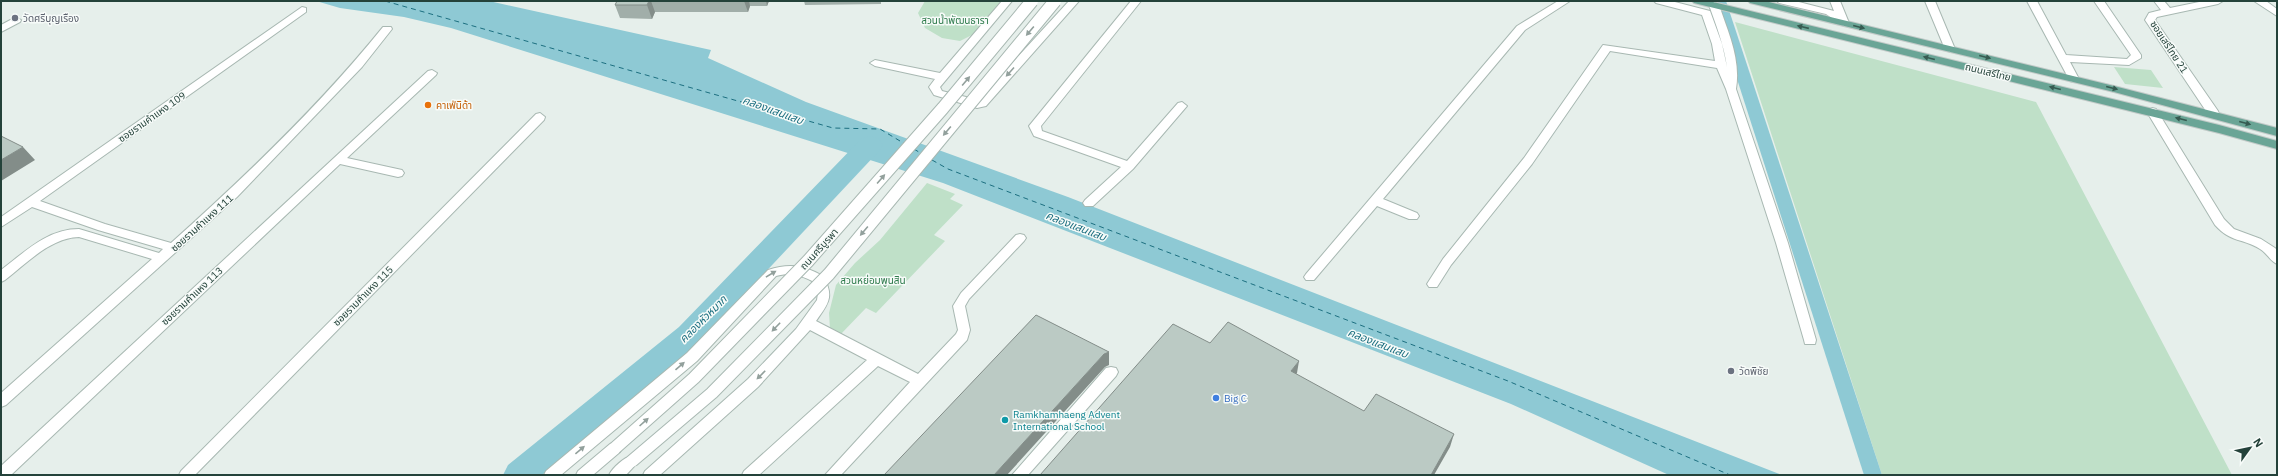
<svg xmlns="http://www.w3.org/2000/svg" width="2278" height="476" font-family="'IBM Plex Sans','Noto Sans Thai',sans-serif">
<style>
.green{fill:#bfe0c8}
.water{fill:#8ec9d4}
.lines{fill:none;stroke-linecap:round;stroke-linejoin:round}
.canal{fill:#8ec9d4;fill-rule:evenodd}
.river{fill:#8ec9d4;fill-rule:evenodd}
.ferry{stroke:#1c6f80;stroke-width:1;stroke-dasharray:5 4;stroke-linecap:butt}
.minor-casing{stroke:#a8b8b2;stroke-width:2}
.major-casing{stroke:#c2cac8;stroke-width:2}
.minor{fill:#fff;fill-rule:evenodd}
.major{fill:#6aa596;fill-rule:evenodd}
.minor-bridge-casing{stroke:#a8b8b2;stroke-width:14;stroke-linecap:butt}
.minor-bridge{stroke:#fff;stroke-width:12}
.wall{fill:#a1aea9}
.shaded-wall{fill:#838d89}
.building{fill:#bbcac4;stroke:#838d89}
.oneway{fill:#365b51}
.oneway2{fill:#92a09c}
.worship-dot{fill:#6b7280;stroke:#f7fbf9;stroke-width:1.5}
.food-dot{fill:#e8710a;stroke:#f7fbf9;stroke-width:1.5}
.shop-dot{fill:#3f7fe0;stroke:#f7fbf9;stroke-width:1.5}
.culture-dot{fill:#0f9aa8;stroke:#f7fbf9;stroke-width:1.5}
.labels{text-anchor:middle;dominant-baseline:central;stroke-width:3;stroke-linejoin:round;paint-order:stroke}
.worship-label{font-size:10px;fill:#5b616d;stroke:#f7fbf9;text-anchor:start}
.park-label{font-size:10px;fill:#2d7a4b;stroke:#f7fbf9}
.street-label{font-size:10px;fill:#24423a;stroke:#f7fbf9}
.food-label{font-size:10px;fill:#c56008;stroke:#f7fbf9;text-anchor:start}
.shop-label{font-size:10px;fill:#366cbe;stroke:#f7fbf9;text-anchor:start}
.culture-label{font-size:10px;fill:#0d838f;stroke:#f7fbf9;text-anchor:start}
.water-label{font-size:11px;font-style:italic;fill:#1c6f80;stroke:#f7fbf9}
</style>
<rect width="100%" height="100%" fill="#e6efeb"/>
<!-- green -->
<path class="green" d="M 925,1 L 1006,1 L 976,33 L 960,41 L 942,38 L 925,28 L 918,13 Z
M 1735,22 L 2036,102 L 2232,475 L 1882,475 Z
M 2114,67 L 2151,70 L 2163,88 L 2125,84 Z
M 927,183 L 955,194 L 950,199 L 963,205 L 934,235 L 945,241 L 876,313 L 866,308 L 840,335 L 830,329 L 829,313 L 836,285 L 855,263 L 880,240 Z"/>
<!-- water -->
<path class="water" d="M 316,1 L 489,1 L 711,50 L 708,58 L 806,102 L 1068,197 L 1782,475 L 1669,475 L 1511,404 L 943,183 L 451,28 L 404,17 L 340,8 Z"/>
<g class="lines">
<!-- canal -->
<path class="canal" d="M 1712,1 L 1726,1 L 1882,475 L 1864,475 Z"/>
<!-- river -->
<path class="river" d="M 870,136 L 879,139 L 883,145 L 879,151 L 699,343 L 542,475 L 503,475 L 508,465 L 679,327 L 861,139 Z"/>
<!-- ferry -->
<path class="ferry" d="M 385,1 L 833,128 L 880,129 L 905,144
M 914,149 L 922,154
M 932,160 L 948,169 L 1508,381 L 1730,475"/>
<defs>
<path id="minor" d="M 1002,1 L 1012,1 L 940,87 L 942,91 L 978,100 L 1069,1 L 1079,1 L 986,106 L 977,108 L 934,95 L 929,87 L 935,79 L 875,66 L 870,63 L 875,60 L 940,73 Z
M 1131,1 L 1141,1 L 1041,126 L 1042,131 L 1127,161 L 1178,103 L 1182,102 L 1187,106 L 1133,169 L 1093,206 L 1085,206 L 1083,203 L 1085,200 L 1121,167 L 1034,136 L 1029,126 Z
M 1558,1 L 1570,1 L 1525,30 L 1383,199 L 1417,213 L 1419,216 L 1417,219 L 1409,219 L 1377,206 L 1314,280 L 1306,280 L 1304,277 L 1306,274 L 1517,26 Z
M 1654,1 L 1671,1 L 1710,11 L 1722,44 L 1727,67 C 1724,45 1716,25 1709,5 L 1714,2 L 1719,5 C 1728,32 1741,59 1736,89 L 1788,243 L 1816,340 L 1815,344 L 1805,344 L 1804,340 L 1776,243 L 1726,89 L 1717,68 L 1610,51 L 1532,164 L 1451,265 L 1437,287 L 1429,287 L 1427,284 L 1443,259 L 1524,158 L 1603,45 L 1715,61 L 1712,44 L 1702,15 L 1656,3 Z
M 1777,1 L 1795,1 L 1834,11 L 1830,1 L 1840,1 L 1849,23 L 1844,26 L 1826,14 L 1779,3 Z
M 1925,1 L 1935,1 L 1955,49 L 1954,51 L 1950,52 L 1945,49 Z
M 2027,1 L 2037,1 L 2066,55 L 2127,59 L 2131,55 L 2094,1 L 2104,1 L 2141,55 L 2141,58 L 2129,65 L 2070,62 L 2079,79 L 2074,82 L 2070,81 Z
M 2154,1 L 2164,1 L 2170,8 L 2204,1 L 2223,1 L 2218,4 L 2157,17 L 2155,20 L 2218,111 L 2219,114 L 2218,117 L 2210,117 L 2145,20 L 2149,13 L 2161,10 Z
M 2254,1 L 2266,1 L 2277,9 L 2277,16 Z
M 302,7 L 306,8 L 306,12 L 40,201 L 105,224 L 171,243 C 246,176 320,105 383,27 L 391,27 L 392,29 L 362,67 L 237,197 L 6,405 L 1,407 L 1,393 L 152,259 L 79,237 C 50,238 27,263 5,280 L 1,282 L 1,270 C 25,252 47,229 79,229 L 159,253 L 163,249 L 98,230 L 32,207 L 1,227 L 1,217 Z
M 16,17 L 21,20 L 20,22 L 1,32 L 1,25 Z
M 432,70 L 437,73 L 436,75 L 347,158 L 402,170 L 404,173 L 402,176 L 398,177 L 340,164 L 11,475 L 1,475 L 1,466 L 428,71 Z
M 2152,108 L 2156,109 L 2224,219 L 2234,229 L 2261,239 L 2275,248 L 2277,250 L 2277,264 C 2270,261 2267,253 2260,249 C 2243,238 2231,243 2215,225 L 2147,112 Z
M 540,113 L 545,117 L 544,120 L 195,475 L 179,475 L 181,471 L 536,114 Z
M 1020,234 L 1024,235 L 1026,238 L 1024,241 L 969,299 L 965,306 L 970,330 L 967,340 L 841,475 L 825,475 L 910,382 L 878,366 L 759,475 L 742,475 L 744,471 L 867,360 L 810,330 L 758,387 L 660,475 L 643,475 L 645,471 L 748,379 L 796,329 L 817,300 L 818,293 L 814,282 C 801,275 790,272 776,276 L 697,361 L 561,475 L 544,475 L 546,471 L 687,353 L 768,270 C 789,263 804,265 823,276 C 835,297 828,304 816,321 L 918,374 L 956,334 L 958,330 L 953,306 L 961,293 L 1016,235 Z
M 1111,367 L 1116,368 L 1118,372 L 1116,376 L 1028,475 L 1012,475 L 1106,368 Z
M 615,442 L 620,444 L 622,448 L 620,452 L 593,475 L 576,475 L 578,471 L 610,444 Z
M 632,455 L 637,457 L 639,461 L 626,475 L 609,475 C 613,467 624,458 632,455 Z"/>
<path id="major" d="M 1692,1 L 1709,1 L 2219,125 L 2277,141 L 2277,149 L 2219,133 L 1694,3 Z
M 1748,1 L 1765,1 L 2114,86 L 2277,128 L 2277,136 L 2114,92 L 1750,3 Z"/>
</defs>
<!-- minor casing -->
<use href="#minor" class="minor-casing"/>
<!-- major casing -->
<use href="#major" class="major-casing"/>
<!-- minor -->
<use href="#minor" class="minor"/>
<!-- major -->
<use href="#major" class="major"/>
<defs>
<path id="minor-bridge" d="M 615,448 L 694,378 L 808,261 L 943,108 L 1032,1
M 632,461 L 712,393 L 829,274 L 1055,1"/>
</defs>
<!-- minor-bridge casing -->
<use href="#minor-bridge" class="minor-bridge-casing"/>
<!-- minor-bridge -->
<use href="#minor-bridge" class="minor-bridge"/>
</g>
<!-- wall -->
<path class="wall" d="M 617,1 L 769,1 L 767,6 L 750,6 L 748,12 L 655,12 L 652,19 L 620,18 L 615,5 Z
M 804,1 L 881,1 L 881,4 L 805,5 Z"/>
<!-- shaded-wall -->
<path class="shaded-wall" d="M 649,1 L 651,1 L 655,12 L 652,19 L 647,5 Z
M 744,1 L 749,1 L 750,6 L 748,12 Z
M 766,1 L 769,1 L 767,6 Z
M 23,147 L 35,160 L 1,181 L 1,160 Z
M 1109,352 L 1109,365 L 1105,367 L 1007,475 L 994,475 L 1104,354 Z
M 1299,361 L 1297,373 L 1289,384 L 1291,371 Z
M 1454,434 L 1450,447 L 1434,475 L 1431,475 Z"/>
<!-- building -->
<path class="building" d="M 617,1 L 649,1 L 647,5 L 615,5 Z
M 1,136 L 23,147 L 1,160 Z
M 1036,315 L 1109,352 L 1104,354 L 994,475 L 884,475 Z
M 1228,322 L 1299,361 L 1291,371 L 1364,411 L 1376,394 L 1454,434 L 1431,475 L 1040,475 L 1173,324 L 1210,343 Z"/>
<!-- one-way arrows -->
<defs><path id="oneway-solid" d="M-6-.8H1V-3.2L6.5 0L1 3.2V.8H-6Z"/></defs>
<g class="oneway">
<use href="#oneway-solid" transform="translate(1803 27) rotate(-167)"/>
<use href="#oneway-solid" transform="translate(1859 27) rotate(14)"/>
<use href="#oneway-solid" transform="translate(1985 57) rotate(14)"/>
<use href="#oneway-solid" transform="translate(1929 58) rotate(-166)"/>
<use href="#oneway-solid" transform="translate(2055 88) rotate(-166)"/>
<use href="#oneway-solid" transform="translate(2112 88) rotate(14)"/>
<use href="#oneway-solid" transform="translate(2181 119) rotate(-166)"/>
<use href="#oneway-solid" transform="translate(2245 123) rotate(15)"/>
</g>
<g class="oneway2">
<use href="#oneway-solid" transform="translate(1030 31) rotate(130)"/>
<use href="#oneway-solid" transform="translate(1010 72) rotate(132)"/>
<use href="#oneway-solid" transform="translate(966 81) rotate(-50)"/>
<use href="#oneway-solid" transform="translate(947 131) rotate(130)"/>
<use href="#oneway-solid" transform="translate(881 179) rotate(-49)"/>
<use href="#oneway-solid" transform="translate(864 231) rotate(130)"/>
<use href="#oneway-solid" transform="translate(771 274) rotate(-31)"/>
<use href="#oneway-solid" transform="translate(776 327) rotate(134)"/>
<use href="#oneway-solid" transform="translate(680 366) rotate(-41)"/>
<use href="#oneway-solid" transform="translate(761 375) rotate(135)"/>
<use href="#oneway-solid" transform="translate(644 422) rotate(-42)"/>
<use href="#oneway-solid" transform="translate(580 450) rotate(-40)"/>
</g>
<!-- markers -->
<g class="worship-dot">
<circle cx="15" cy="18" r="4"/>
<circle cx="1731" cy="371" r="4"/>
</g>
<circle class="food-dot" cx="428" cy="105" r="4"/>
<circle class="shop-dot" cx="1216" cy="398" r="4"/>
<circle class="culture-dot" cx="1005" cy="420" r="4"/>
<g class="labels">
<!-- worship labels -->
<g class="worship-label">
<text x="23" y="18">วัดศรีบุญเรือง</text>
<text x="1739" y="371">วัดพิชัย</text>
</g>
<!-- park labels -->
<g class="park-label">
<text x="955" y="20">สวนน้ำพัฒนธารา</text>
<text x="873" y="280">สวนหย่อมพูนสิน</text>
</g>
<!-- street labels -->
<g class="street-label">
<text transform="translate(2169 47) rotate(57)">ซอยเสรีไทย 21</text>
<text transform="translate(1988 72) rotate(14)">ถนนเสรีไทย</text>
<text transform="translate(152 117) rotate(-35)">ซอยรามคำแหง 109</text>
<text transform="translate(202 223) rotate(-42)">ซอยรามคำแหง 111</text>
<text transform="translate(819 249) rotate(-48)">ถนนศรีบูรพา</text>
<text transform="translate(192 296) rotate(-43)">ซอยรามคำแหง 113</text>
<text transform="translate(363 296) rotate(-45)">ซอยรามคำแหง 115</text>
</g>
<!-- food labels -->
<g class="food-label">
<text x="436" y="105">คาเฟ่นิด้า</text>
</g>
<!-- shop labels -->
<g class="shop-label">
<text x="1224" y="398">Big C</text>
</g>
<!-- culture labels -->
<g class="culture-label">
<text x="1013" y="414">Ramkhamhaeng Advent<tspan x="1013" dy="12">International School</tspan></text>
</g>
<!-- water labels -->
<g class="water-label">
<text transform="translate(773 110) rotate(20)">คลองแสนแสบ</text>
<text transform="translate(1076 226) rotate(21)">คลองแสนแสบ</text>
<text transform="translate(703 319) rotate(-45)">คลองหัวหมาก</text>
<text transform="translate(1378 343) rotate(21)">คลองแสนแสบ</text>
</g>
</g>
<!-- border -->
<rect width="2278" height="476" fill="none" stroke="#24423a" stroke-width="4"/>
<!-- north arrow -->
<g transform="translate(2250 448) rotate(57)" stroke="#f7fbf9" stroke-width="3" paint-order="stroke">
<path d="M0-3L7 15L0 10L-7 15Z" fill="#24423a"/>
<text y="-6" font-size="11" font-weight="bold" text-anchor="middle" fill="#24423a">N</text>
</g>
</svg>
